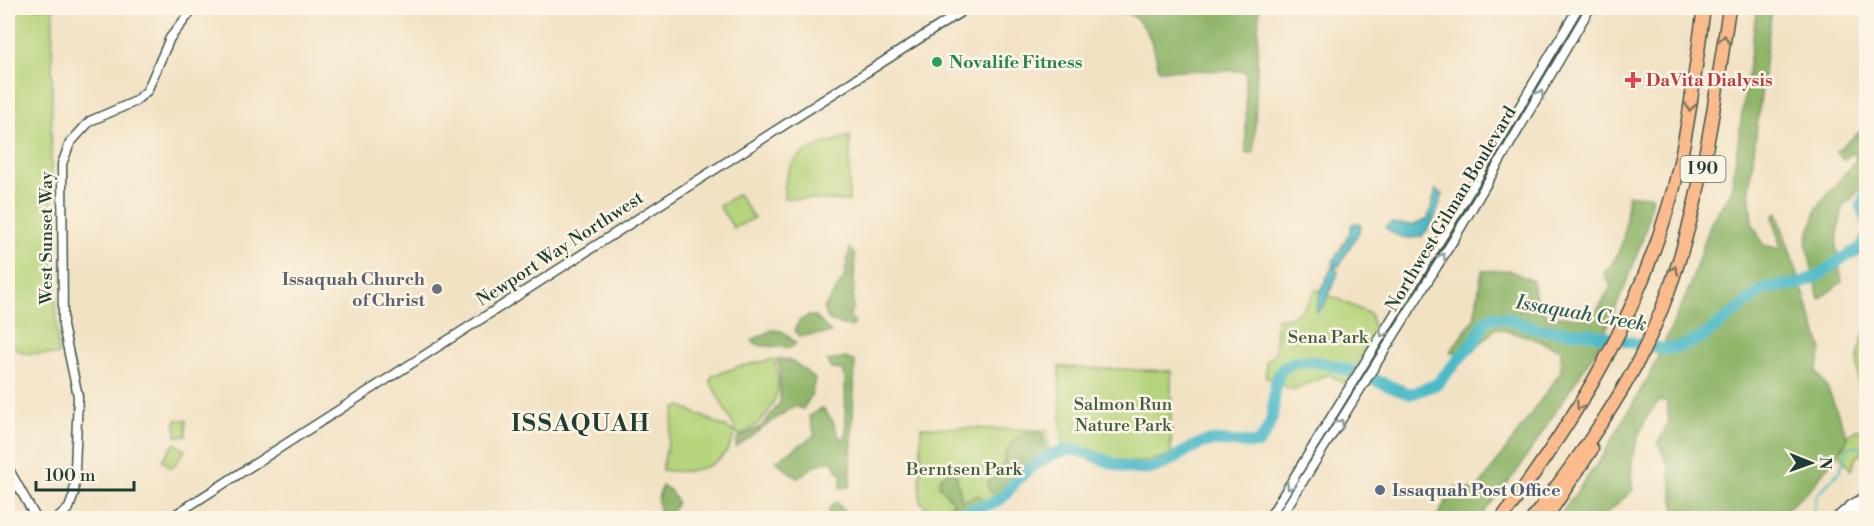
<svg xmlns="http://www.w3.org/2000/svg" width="1874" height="526" font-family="'Libre Bodoni',serif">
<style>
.green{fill:#b6d47b;stroke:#6a8858;stroke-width:1.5}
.forest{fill:#90b66b;stroke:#587a50;stroke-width:1.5}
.water{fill:#4dbac8;stroke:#367c7e;stroke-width:1.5}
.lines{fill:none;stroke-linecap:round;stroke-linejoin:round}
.stream{stroke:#4dbac8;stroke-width:2}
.river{stroke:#4dbac8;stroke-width:12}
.minor-casing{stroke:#3f564a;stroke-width:11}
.highway-casing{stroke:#3f564a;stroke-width:15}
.minor{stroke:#fff;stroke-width:8}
.highway{stroke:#fbbb8c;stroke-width:12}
.oneway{stroke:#82765c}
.oneway2{stroke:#8f9e9a}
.leisure-dot{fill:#2e9e5b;stroke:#fcf5e5;stroke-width:2}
.health-dot{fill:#e0444e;stroke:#fcf5e5;stroke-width:2}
.worship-dot{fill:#6b7280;stroke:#fcf5e5;stroke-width:2}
.service-dot{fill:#5c6f8a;stroke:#fcf5e5;stroke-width:2}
.labels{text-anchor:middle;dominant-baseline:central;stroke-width:5;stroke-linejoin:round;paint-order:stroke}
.shield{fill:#fcf5e5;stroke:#617469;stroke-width:1.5}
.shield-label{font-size:16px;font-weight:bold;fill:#1f3d34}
.leisure-label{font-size:18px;font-weight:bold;fill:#27864d;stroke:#fcf5e5;text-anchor:start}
.health-label{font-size:18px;font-weight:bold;fill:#be3a42;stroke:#fcf5e5;text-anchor:start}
.street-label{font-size:18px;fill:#1f3d34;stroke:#fcf5e5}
.worship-label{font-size:18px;font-weight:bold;fill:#5b616d;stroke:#fcf5e5;text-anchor:end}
.park-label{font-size:18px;fill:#3d5b42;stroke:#fcf5e5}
.service-label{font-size:18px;font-weight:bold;fill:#4e5e75;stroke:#fcf5e5;text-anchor:start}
.water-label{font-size:20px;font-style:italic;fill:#2a5c59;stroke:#fcf5e5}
.district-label{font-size:24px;font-weight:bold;letter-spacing:1.5px;fill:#1f3d34;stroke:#fcf5e5}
</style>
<rect width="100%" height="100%" fill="#fcf5e5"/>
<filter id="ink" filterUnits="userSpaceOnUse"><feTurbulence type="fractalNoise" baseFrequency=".0167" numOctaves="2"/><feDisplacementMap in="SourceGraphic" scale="12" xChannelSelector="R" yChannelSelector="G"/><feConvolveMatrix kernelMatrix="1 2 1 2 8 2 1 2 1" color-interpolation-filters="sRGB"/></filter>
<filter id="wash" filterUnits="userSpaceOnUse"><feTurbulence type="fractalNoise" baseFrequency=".008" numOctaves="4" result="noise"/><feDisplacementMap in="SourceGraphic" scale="24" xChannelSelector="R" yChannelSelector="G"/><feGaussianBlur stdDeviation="1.35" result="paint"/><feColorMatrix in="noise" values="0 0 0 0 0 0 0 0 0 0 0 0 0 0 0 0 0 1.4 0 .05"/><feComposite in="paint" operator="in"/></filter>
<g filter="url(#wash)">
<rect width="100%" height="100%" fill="#f2e2c4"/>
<!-- green -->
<path class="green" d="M 8,8 L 53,8 L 51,161 L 58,355 L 24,353 L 8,344 Z
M 850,136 L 849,201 L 784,198 C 785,148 812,149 850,136 Z
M 738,194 L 754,218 L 734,228 L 719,206 Z
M 1316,289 L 1370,314 L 1375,332 L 1346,385 L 1329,374 L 1293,390 L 1266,377 L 1266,361 L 1275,354 L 1276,319 C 1298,318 1306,308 1316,289 Z
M 1866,330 L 1866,450 L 1856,457 L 1851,470 L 1840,455 L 1849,434 L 1865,426 C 1861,392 1850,362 1866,330 Z
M 774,359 C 786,394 770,420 739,436 L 710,381 L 712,376 L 737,367 Z
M 1059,367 L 1171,371 L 1171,455 C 1119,475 1109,448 1062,447 Z
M 681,406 L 735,432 C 727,467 694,475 662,470 L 675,409 Z
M 176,420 L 186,420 L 186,436 L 176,436 Z
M 921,427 L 1047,430 L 1049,454 L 1037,460 L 1000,496 L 948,518 L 937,518 L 920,501 Z
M 175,443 L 185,451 L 172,468 L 162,460 Z"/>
<!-- forest -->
<path class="forest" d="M 1114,8 L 1259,8 L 1254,152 L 1246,154 L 1246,71 L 1159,70 C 1153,40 1146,16 1114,8 Z
M 1757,8 L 1772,8 L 1749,190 L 1752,222 L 1763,245 L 1781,249 L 1773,217 L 1777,212 L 1822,350 L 1816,372 L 1827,387 L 1848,439 L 1810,490 L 1775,518 L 1676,518 L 1669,466 L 1658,443 L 1669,421 L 1667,401 L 1659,401 C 1639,422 1627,461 1633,490 L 1601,518 L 1558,518 L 1602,457 L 1648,378 L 1686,296 L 1712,220 L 1731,192 Z
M 1863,129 C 1869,160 1874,184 1843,205 L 1836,246 L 1842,282 L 1819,299 L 1806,242 L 1817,208 L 1856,160 L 1854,152 L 1843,160 L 1837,151 Z
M 1628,195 L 1652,196 L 1646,228 L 1630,274 L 1600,344 L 1517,471 L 1479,518 L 1436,518 L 1455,487 L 1477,490 L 1561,372 L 1561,350 L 1530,337 L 1496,328 L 1473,351 L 1450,352 L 1474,319 L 1482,271 L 1508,270 L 1533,281 L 1537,305 L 1548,315 L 1592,319 L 1611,287 L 1604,273 C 1626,251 1626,225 1628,195 Z
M 850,249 L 855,255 L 853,309 L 849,315 L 855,323 L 852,327 L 831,322 L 823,310 L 844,278 Z
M 808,316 L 815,316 L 831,333 L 800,336 L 795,331 L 799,321 Z
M 772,330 L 782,331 L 796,343 L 792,347 C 779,346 761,349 751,341 Z
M 845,358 L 855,362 L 850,486 L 840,488 L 842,476 L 831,460 L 816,465 L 797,478 L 776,461 L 815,435 L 809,416 L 822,408 L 832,420 L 840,439 L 846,437 L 845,378 L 843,370 L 831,369 L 828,361 Z
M 777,359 C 794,358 802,369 815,379 L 811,396 L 803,409 L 794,406 L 736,447 L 737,439 L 762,426 L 780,403 L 780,368 Z
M 1026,432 L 1039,432 L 1043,435 L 1044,456 L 1008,485 L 1000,496 L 990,492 L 987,483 L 1002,468 L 1005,455 L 1012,442 Z
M 948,472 L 956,473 L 962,501 L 979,495 L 983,499 L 982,505 C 967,510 952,519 937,518 L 929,511 L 948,507 L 954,503 L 939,485 L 941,477 Z
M 662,486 L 670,490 L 677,502 L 671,514 L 675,518 L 653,518 L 659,513 L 658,498 Z
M 837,502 L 848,518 L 827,518 L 831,506 Z"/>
<!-- water -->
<path class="water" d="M 1436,190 L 1443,194 L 1433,222 L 1422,236 C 1407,240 1397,238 1385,227 L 1391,223 L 1414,225 L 1428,219 Z
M 1359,223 L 1361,228 L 1339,266 L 1333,266 L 1332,263 L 1349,235 L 1352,224 Z
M 1332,267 L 1336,268 L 1338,273 L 1323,307 L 1316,312 L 1320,293 Z"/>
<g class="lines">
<!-- stream -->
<path class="stream" d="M 1808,518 L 1813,512 L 1817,495 L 1840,471 L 1848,448 L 1866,445"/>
<!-- river -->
<path class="river" d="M 1866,193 L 1861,205 L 1866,220
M 955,518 C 965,508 987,508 1000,499 C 1006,496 1007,491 1012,486 C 1025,469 1055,446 1078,451 C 1101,456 1123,472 1148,469 C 1170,466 1184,448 1205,442 C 1219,438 1241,445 1259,443 C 1280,415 1269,405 1278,377 C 1292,336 1385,387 1411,394 L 1437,384 L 1476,339 L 1485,321 L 1494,317 L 1507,318 L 1537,329 L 1592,334 L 1663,349 L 1680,347 L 1704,336 L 1765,288 L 1799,284 L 1821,274 L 1839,260 L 1861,248 L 1866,240"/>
</g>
</g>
<g filter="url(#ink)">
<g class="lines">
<defs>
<path id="minor" d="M 8,468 L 36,518
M 58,518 L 69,508 L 74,494 L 78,396 L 63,326 L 62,164 L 70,143 L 90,121 L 134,102 L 147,91 L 170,38 L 194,8
M 170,518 L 967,8
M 1269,518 L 1452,221 L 1578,8
M 1280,518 L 1454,239 L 1590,8
M 1836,518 L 1851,505 L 1866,496
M 1844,518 L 1852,512 L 1866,507"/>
<path id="highway" d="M 1502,518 C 1581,411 1636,321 1673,191 C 1689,131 1695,69 1704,8
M 1533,518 C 1569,470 1606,421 1635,367 C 1694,257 1711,129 1729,8
M 1546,518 L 1592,449"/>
</defs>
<!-- minor casing -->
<use href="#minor" class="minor-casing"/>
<!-- highway casing -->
<use href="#highway" class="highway-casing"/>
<!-- minor -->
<use href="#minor" class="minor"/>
<!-- highway -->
<use href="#highway" class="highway"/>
</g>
<!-- one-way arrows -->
<defs><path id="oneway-chevron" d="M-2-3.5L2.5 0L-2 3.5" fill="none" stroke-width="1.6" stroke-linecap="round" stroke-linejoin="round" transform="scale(1.5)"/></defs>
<g class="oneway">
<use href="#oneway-chevron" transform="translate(1724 39) rotate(-81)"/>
<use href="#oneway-chevron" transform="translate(1690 107) rotate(99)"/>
<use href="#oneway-chevron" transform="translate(1674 270) rotate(-71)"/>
<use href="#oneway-chevron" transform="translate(1580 406) rotate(122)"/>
</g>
<g class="oneway2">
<use href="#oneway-chevron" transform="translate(1540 94) rotate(-59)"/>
<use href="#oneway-chevron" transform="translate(1442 257) rotate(-58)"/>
<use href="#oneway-chevron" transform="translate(1383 333) rotate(122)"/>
<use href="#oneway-chevron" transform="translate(1340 423) rotate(-58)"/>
<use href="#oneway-chevron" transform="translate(1290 486) rotate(121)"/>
</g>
</g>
<!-- markers -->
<circle class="leisure-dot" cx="937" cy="62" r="6"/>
<path class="health-dot" d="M1630 71h6v6h6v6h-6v6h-6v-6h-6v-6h6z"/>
<circle class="worship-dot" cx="437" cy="289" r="6"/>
<circle class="service-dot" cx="1380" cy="490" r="6"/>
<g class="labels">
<!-- shield labels -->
<rect class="shield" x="1680.5" y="156" width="45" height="26" rx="4.5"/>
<g class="shield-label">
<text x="1703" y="169">I 90</text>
</g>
<!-- leisure labels -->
<g class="leisure-label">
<text x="949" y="62">Novalife Fitness</text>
</g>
<!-- health labels -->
<g class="health-label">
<text x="1646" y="80">DaVita Dialysis</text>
</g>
<!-- street labels -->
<g class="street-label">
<text transform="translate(1451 209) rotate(-59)">Northwest Gilman Boulevard</text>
<text transform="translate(46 238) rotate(-90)">West Sunset Way</text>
<text transform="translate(560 249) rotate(-33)">Newport Way Northwest</text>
</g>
<!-- worship labels -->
<g class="worship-label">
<text x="425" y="279">Issaquah Church<tspan x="425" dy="21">of Christ</tspan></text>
</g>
<!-- park labels -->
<g class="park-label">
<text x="1328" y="337">Sena Park</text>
<text x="1123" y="404">Salmon Run<tspan x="1123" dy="21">Nature Park</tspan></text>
<text x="964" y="469">Berntsen Park</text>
</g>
<!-- service labels -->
<g class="service-label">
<text x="1392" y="490">Issaquah Post Office</text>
</g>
<!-- water labels -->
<g class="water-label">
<text transform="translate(1581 314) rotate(10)">Issaquah Creek</text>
</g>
<!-- district labels -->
<g class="district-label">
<text x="581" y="424">ISSAQUAH</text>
</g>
</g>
<!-- margin -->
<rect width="1874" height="526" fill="none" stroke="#fcf5e5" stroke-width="30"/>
<!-- north arrow -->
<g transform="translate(1811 463) rotate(91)" stroke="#fcf5e5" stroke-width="4.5" paint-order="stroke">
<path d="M0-4.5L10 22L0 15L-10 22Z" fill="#1f3d34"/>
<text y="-9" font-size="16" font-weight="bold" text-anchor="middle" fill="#1f3d34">N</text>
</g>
<!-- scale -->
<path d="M36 481v9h98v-9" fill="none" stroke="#1f3d34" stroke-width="3"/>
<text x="45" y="481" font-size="18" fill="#1f3d34" stroke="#fcf5e5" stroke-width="4.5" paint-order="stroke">100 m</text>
</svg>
